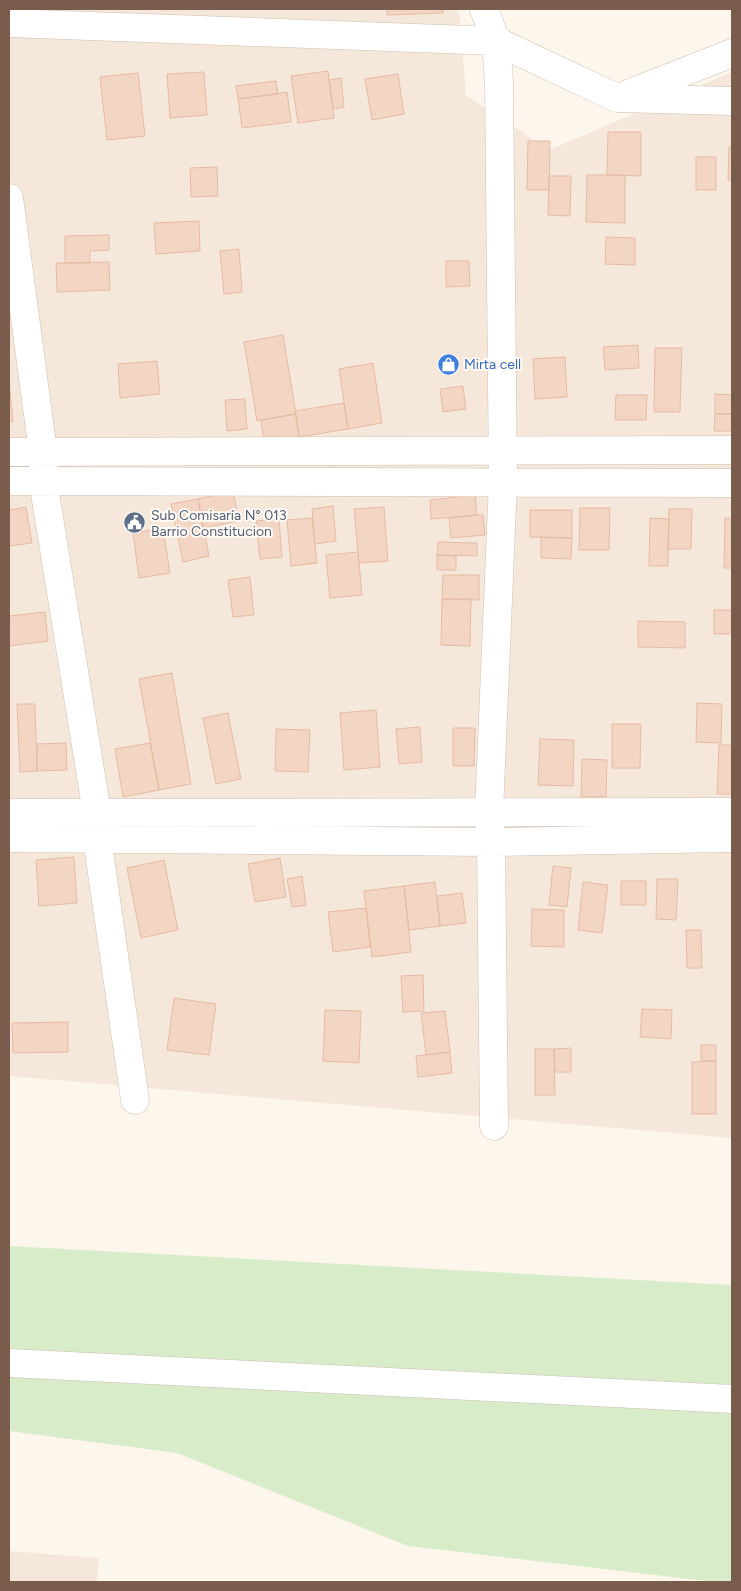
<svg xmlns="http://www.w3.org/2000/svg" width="741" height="1591" font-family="Figtree,sans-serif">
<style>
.residential{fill:#f5e8da}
.green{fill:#d8ecc9}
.building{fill:#f3d5c3;stroke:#e6bba3}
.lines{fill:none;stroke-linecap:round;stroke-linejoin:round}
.minor-casing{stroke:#d1beb0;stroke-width:29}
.minor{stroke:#fff;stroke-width:28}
.labels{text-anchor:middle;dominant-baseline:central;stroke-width:4;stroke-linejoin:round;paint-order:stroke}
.shop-label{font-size:14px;fill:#366cbe;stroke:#fffaf3;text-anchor:start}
.service-label{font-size:14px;fill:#4e5e75;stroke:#fffaf3;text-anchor:start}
</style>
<rect width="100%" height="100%" fill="#fdf6ec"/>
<!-- residential -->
<path class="residential" d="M 9,9 L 456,9 L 460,19 L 466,95 L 549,150 L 732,72 L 732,1138 L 9,1076 Z
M 9,1551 L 99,1558 L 97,1582 L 9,1582 Z"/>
<!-- green -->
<path class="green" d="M 9,1246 L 732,1285 L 732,1582 L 715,1582 L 408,1546 L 177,1453 L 9,1431 Z"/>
<!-- building -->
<path class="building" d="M 387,9 L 443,9 L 443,13 L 387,15 Z
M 328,71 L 334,118 L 298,123 L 291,76 Z
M 204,72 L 207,115 L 170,118 L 167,74 Z
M 138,73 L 145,136 L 107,140 L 100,77 Z
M 398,74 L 404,114 L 372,120 L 365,79 Z
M 341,78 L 344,107 L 333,109 L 329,80 Z
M 276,81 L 278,94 L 238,99 L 236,86 Z
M 287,92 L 291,122 L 242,128 L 238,99 Z
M 608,132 L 641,132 L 641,176 L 607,175 Z
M 528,141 L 550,141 L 549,190 L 527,190 Z
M 729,147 L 732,147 L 732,180 L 728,180 Z
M 696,157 L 716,157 L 716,190 L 696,190 Z
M 217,167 L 218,196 L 191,197 L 190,168 Z
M 587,175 L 625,175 L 625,223 L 586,222 Z
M 549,176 L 571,176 L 570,216 L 548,215 Z
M 199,221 L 200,251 L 156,254 L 154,223 Z
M 109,235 L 109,250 L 90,251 L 90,263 L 65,263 L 65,236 Z
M 606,237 L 635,238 L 635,265 L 605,264 Z
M 239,249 L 242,292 L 224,294 L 220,251 Z
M 446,261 L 469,261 L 470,286 L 446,287 Z
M 109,262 L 110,290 L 57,292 L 56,263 Z
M 283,335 L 296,414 L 257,421 L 244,342 Z
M 638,345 L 639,368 L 605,370 L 603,347 Z
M 655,348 L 682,348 L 680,412 L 654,412 Z
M 565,357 L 567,397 L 535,399 L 533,359 Z
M 157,361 L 160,394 L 120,398 L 118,364 Z
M 373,363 L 382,423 L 348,429 L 339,369 Z
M 9,381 L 13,421 L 9,422 Z
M 463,386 L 466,409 L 443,412 L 440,389 Z
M 715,394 L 732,395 L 732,414 L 715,414 Z
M 616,395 L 647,395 L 646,420 L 615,420 Z
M 245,399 L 247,429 L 227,431 L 225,400 Z
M 344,403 L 348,429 L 299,437 L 295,411 Z
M 296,414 L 299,437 L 264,442 L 261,420 Z
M 715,414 L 732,414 L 732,431 L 714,431 Z
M 233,491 L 239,521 L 203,528 L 198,499 Z
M 475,495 L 477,515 L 431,519 L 430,500 Z
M 198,499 L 209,556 L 183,562 L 171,504 Z
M 333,506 L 336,541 L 315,544 L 312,509 Z
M 26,507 L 32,543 L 9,546 L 9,510 Z
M 384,507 L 388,561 L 359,563 L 354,509 Z
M 580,508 L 610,508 L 609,550 L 579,550 Z
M 669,509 L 692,509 L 691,549 L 668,549 Z
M 530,510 L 572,510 L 572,538 L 530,537 Z
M 477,515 L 483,515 L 485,535 L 451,538 L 449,518 Z
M 312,518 L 317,563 L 291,566 L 287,520 Z
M 650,518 L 669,519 L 668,566 L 649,566 Z
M 725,518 L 732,518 L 732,568 L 724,568 Z
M 279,519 L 282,557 L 260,559 L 256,521 Z
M 163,528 L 170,573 L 139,578 L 133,533 Z
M 541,537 L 572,538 L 571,559 L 541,558 Z
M 438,542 L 477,543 L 477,556 L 437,555 Z
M 358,552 L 362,595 L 330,598 L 326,555 Z
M 437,555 L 456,556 L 456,570 L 437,570 Z
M 443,575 L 479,575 L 479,600 L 442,599 Z
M 250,577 L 254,615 L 233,617 L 228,580 Z
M 442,599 L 471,599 L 470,646 L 441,645 Z
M 714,610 L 732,610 L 732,634 L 714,634 Z
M 45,612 L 48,641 L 9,646 L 9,616 Z
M 638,621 L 685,622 L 685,648 L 638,647 Z
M 172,673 L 191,784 L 159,790 L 139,679 Z
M 697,703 L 722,704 L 721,743 L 696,742 Z
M 17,704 L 35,704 L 37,771 L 20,772 Z
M 376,710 L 380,767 L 344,770 L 340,713 Z
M 228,713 L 241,779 L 216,784 L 203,718 Z
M 612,724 L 641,724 L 640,768 L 612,768 Z
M 420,727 L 422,762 L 399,764 L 396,729 Z
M 453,728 L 475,728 L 474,766 L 453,766 Z
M 276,729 L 310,730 L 308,772 L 275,771 Z
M 540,739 L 574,740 L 573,786 L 538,785 Z
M 66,743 L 67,770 L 37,771 L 37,744 Z
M 150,743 L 159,790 L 123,797 L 115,749 Z
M 719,745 L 732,745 L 732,794 L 717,794 Z
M 582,759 L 607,760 L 606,797 L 581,797 Z
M 74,857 L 77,903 L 39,906 L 36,860 Z
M 280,858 L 286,897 L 255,902 L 248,864 Z
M 164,860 L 178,930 L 141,938 L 127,868 Z
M 553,866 L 571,868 L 567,907 L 549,905 Z
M 302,876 L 306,905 L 292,907 L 287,879 Z
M 657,879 L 678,879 L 676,920 L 656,919 Z
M 621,881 L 646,881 L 646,905 L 621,905 Z
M 435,882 L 440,926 L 409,930 L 404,886 Z
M 583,882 L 608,885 L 602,933 L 578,930 Z
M 404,886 L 411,952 L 372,957 L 364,891 Z
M 462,893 L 466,923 L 440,926 L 437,896 Z
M 366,908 L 370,947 L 333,952 L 328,912 Z
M 532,909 L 564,910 L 564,947 L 531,946 Z
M 686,930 L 701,930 L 702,968 L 687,968 Z
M 423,975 L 424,1011 L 403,1012 L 401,976 Z
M 174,998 L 216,1004 L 209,1055 L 167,1050 Z
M 642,1009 L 672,1010 L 671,1039 L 640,1037 Z
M 325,1010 L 361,1011 L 359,1063 L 323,1061 Z
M 445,1011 L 450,1052 L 426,1055 L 421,1013 Z
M 68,1022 L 68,1052 L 13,1053 L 12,1023 Z
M 701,1045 L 716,1045 L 716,1061 L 701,1061 Z
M 571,1048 L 571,1072 L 555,1072 L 554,1049 Z
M 535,1049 L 554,1049 L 555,1095 L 535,1095 Z
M 450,1052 L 452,1073 L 418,1077 L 416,1056 Z
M 716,1061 L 716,1114 L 692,1114 L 692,1062 Z"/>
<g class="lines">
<defs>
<path id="minor" d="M 484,9 L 496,41 L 499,82 L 503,482 L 489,812 L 491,842 L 494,1126
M 9,23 L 496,41 L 617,98 L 732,101
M 628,94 L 732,53
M 9,198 L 43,452 L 43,481 L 97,813 L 97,838 L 135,1100
M 9,452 L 732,450
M 9,481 L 732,483
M 9,813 L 732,812
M 9,838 L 491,842 L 732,838
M 9,1363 L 732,1399"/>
</defs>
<!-- minor casing -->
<use href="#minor" class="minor-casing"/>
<!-- minor -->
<use href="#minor" class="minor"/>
</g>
<!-- icons -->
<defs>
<symbol id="shop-disc" viewBox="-11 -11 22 22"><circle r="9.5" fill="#3f7fe0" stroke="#fffaf3"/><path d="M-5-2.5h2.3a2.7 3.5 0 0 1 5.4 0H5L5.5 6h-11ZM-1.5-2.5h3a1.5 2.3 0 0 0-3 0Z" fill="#fff"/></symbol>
<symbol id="civic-disc" viewBox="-11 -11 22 22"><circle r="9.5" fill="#5c6f8a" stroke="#fffaf3"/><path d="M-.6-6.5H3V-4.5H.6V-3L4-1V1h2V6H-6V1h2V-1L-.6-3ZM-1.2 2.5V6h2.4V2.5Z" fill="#fff"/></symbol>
</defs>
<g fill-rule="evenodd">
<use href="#shop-disc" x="436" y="352" width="25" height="25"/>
<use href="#civic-disc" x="122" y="510" width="25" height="25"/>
</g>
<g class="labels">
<!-- shop labels -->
<g class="shop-label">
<text x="464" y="364">Mirta cell</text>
</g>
<!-- service labels -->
<g class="service-label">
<text x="151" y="515">Sub Comisaría N° 013<tspan x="151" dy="16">Barrio Constitucion</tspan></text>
</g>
</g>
<!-- border -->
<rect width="741" height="1591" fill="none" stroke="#7a5c4d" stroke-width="20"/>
</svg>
